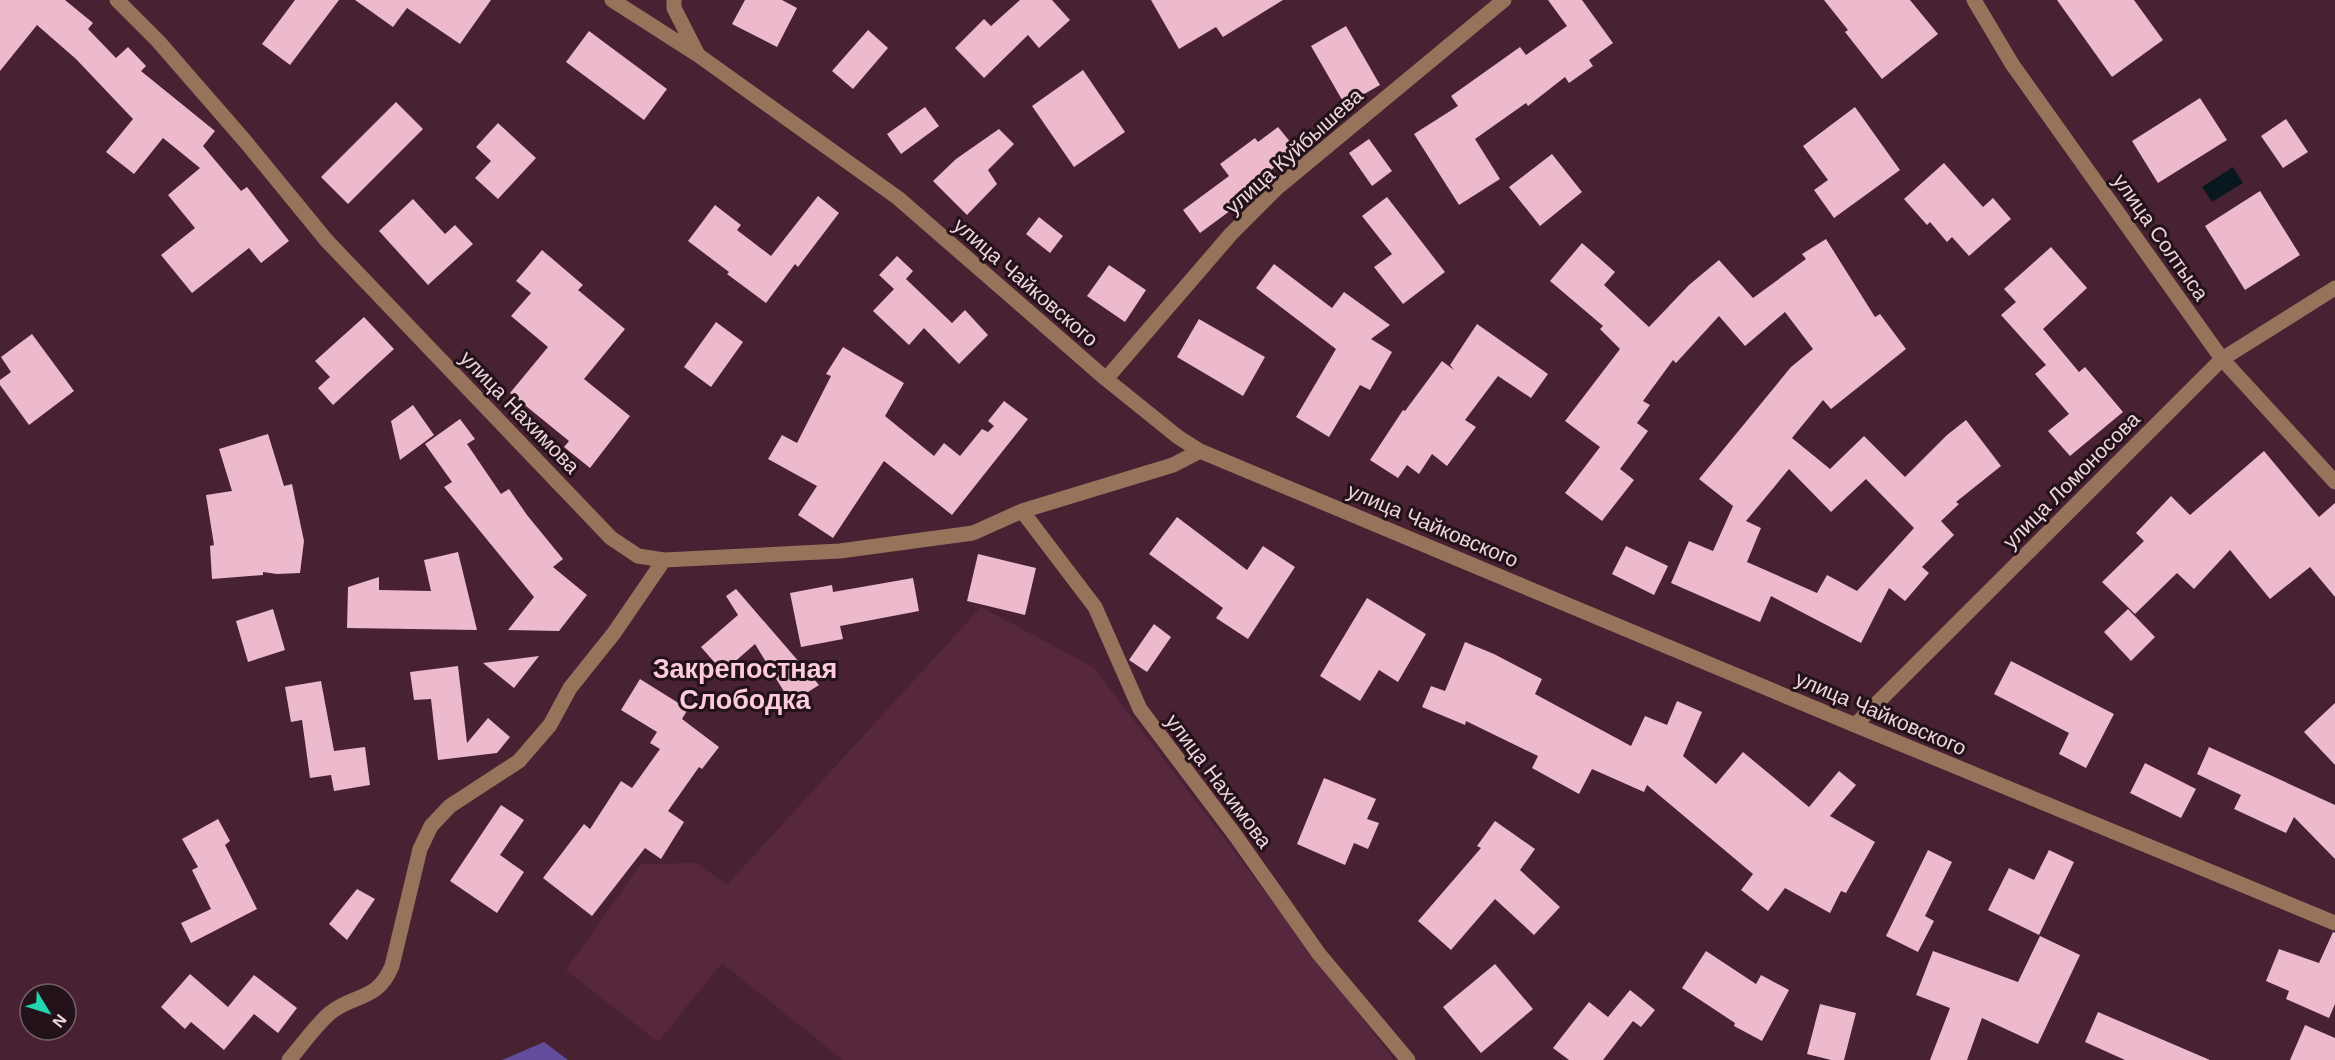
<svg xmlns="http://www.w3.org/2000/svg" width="2335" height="1060" font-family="Helvetica,sans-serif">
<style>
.built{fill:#57283d}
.forest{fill:#624d9d}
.water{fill:#09171e}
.building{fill:#ecb9cd;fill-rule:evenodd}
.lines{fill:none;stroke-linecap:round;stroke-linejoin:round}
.minor{stroke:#97735c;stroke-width:15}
.labels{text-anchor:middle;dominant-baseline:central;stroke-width:6;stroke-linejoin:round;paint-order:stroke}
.street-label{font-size:21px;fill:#efd4de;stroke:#231219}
.district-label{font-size:27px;font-weight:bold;fill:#fecade;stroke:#231219}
</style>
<rect width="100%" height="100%" fill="#482132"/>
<!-- built -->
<path class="built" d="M 981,607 L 1093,667 L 1394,1060 L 843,1060 L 722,963 L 658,1042 L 566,970 L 641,864 L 697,863 L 727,885 Z"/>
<!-- forest -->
<path class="forest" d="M 544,1042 L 568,1060 L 502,1060 Z"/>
<!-- water -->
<path class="water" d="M 2233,167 L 2243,183 L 2212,202 L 2202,187 Z"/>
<!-- building -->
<path class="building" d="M 0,0 L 65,0 L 93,23 L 88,29 L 116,58 L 128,47 L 146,66 L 141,71 L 215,131 L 203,146 L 241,191 L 247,187 L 289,241 L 261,263 L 249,248 L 192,293 L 161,255 L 195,228 L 168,195 L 200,168 L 163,138 L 134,174 L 106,152 L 133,119 L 76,59 L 37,25 L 0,71 Z
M 295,0 L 339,0 L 290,65 L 262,44 Z
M 355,0 L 491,0 L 460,44 L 407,8 L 393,27 Z
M 745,0 L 782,0 L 797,8 L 777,47 L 732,24 Z
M 1020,0 L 1052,0 L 1070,20 L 1039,48 L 1028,35 L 984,78 L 955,48 L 984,19 L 991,26 Z
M 1151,0 L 1283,0 L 1223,37 L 1216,27 L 1179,49 Z
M 1548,0 L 1582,0 L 1613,43 L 1589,60 L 1593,66 L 1569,83 L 1565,77 L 1528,106 L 1526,103 L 1475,139 L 1500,179 L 1459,205 L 1414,134 L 1458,106 L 1451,96 L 1520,47 L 1526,55 L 1567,26 Z
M 1824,0 L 1910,0 L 1938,34 L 1882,79 L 1845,32 L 1848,30 Z
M 2057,0 L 2134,0 L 2163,40 L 2112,77 Z
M 1346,26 L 1380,85 L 1345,105 L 1311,46 Z
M 868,30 L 888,48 L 853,89 L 832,71 Z
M 589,31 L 667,89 L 644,120 L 566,62 Z
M 1083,70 L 1125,132 L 1074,167 L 1032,106 Z
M 2200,98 L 2227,140 L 2158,183 L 2132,141 Z
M 396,102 L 423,129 L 348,204 L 321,177 Z
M 925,107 L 939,126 L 901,154 L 887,134 Z
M 1855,107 L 1900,170 L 1834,218 L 1814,190 L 1828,180 L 1803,146 Z
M 2286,119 L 2308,152 L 2283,168 L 2261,136 Z
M 498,123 L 536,158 L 498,199 L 475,178 L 491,161 L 476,147 Z
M 1278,127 L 1296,149 L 1258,181 L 1261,184 L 1239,199 L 1242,202 L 1200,233 L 1183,210 L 1229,176 L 1220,164 L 1255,138 L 1258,142 Z
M 999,129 L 1014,144 L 988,170 L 997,184 L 967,215 L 933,181 L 956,159 Z
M 1369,139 L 1392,171 L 1372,186 L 1349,153 Z
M 1552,154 L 1582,192 L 1540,226 L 1509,187 Z
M 1944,163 L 1983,207 L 1993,198 L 2011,219 L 1969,256 L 1952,237 L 1947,242 L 1930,222 L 1927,225 L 1904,199 Z
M 2260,191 L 2300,255 L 2245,290 L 2205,226 Z
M 818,196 L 839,213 L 798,267 L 795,264 L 766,303 L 727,274 L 729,272 L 688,241 L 715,205 L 741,225 L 737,230 L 771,256 Z
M 1387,197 L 1445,272 L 1403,304 L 1374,267 L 1392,254 L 1362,216 Z
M 413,199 L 445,234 L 455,225 L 473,244 L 428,285 L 379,231 Z
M 1039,217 L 1063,236 L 1050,253 L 1026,234 Z
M 1826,239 L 1875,317 L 1880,314 L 1906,349 L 1831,409 L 1823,400 L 1792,438 L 1830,469 L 1864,436 L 1905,477 L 1947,435 L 1966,420 L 2001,466 L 1956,502 L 1959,504 L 1941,521 L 1954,535 L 1922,567 L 1929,573 L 1905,601 L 1889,588 L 1861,643 L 1771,596 L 1760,622 L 1671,583 L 1689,541 L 1713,551 L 1733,506 L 1699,479 L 1791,367 L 1813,349 L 1785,312 L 1745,346 L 1719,316 L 1676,363 L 1673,360 L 1643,401 L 1650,405 L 1637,423 L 1648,431 L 1620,469 L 1634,480 L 1602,521 L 1565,493 L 1600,447 L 1565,421 L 1620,349 L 1600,329 L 1603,326 L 1550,281 L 1582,243 L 1615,272 L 1604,285 L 1649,327 L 1689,285 L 1719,260 L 1753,298 L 1806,259 L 1802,254 ZM 1789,469 L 1831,512 L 1866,479 L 1914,528 L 1857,591 L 1827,575 L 1817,593 L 1747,562 L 1761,528 L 1746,521 Z
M 2051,247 L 2087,288 L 2043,329 L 2079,372 L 2085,367 L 2123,412 L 2070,456 L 2048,431 L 2069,414 L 2035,374 L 2046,365 L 2001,315 L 2016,302 L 2004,289 Z
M 542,250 L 583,285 L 578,290 L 625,329 L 584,379 L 630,416 L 590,468 L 564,447 L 569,441 L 510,393 L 548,347 L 511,316 L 531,293 L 516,281 Z
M 897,256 L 913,271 L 906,279 L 952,323 L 965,310 L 988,335 L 959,364 L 924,328 L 909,345 L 873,311 L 894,289 L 879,275 Z
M 1274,264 L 1332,308 L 1344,292 L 1390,325 L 1371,339 L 1392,352 L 1370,390 L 1360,385 L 1329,437 L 1296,417 L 1336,349 L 1256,288 Z
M 1109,265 L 1146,290 L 1125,322 L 1087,296 Z
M 364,317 L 394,349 L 333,405 L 318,388 L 330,377 L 315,361 Z
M 1199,319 L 1265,357 L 1243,396 L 1177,357 Z
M 716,322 L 743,342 L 711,387 L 684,367 Z
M 1477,324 L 1548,374 L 1531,398 L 1498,376 L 1465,420 L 1476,427 L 1447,466 L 1432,454 L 1419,474 L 1407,465 L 1398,478 L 1370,460 L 1403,410 L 1405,411 L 1442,361 L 1454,370 L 1450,365 Z
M 32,334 L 74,391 L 29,425 L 0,385 L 0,380 L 11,372 L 1,357 Z
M 843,347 L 904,383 L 885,416 L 934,456 L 944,443 L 960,456 L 982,429 L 988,432 L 994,426 L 988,421 L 1004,401 L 1028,419 L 952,515 L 884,461 L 833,538 L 798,515 L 817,486 L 768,459 L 782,435 L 797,443 L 831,376 L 826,374 Z
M 413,405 L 434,435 L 400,460 L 391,421 Z
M 460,419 L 475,439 L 467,444 L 501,494 L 509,489 L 527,515 L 563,559 L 553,567 L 587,595 L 559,631 L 508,630 L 534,597 L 444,487 L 452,482 L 425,444 Z
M 268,434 L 284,486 L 292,484 L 304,541 L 300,573 L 277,574 L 263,572 L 263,575 L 212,579 L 210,546 L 214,545 L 206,495 L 232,491 L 219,449 Z
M 2264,451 L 2319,517 L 2335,503 L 2335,597 L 2310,567 L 2270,599 L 2230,550 L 2194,589 L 2177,573 L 2135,614 L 2102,582 L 2144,541 L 2136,533 L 2171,496 L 2190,515 Z
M 1177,517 L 1247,570 L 1263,546 L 1295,567 L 1248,639 L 1216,618 L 1223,608 L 1149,554 Z
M 1626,546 L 1668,566 L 1654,595 L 1612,574 Z
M 458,552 L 477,630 L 347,628 L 348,587 L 379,577 L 379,590 L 431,591 L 424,560 Z
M 978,554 L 1036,568 L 1025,615 L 967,601 Z
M 913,578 L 919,611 L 840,626 L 843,639 L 801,647 L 790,593 L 832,585 L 833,592 Z
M 736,589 L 819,685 L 791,703 L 755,644 L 723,672 L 701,647 L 738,615 L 726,596 Z
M 1367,598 L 1426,634 L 1398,682 L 1379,670 L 1360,701 L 1320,676 Z
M 273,609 L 285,650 L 248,662 L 236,621 Z
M 2128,609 L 2155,637 L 2131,661 L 2104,632 Z
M 1154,624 L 1171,637 L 1147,672 L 1129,660 Z
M 1465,642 L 1494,654 L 1542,679 L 1535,694 L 1631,746 L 1645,716 L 1667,725 L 1677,701 L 1702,712 L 1683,756 L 1716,784 L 1743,752 L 1809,807 L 1839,771 L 1856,785 L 1830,816 L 1875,842 L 1846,893 L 1841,891 L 1830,913 L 1785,888 L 1768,911 L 1741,890 L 1753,874 L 1647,785 L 1644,792 L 1592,769 L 1579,794 L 1532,768 L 1538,756 L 1466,721 L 1465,725 L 1422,707 L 1431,686 L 1445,691 Z
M 539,656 L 514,688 L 483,663 Z
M 2011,661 L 2114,714 L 2086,768 L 2059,754 L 2069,733 L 1994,694 Z
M 458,666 L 467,743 L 488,718 L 510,737 L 497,753 L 438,760 L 431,699 L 414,700 L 410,672 Z
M 640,679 L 688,709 L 682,719 L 719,747 L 702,769 L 699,767 L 668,811 L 684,822 L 661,859 L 645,848 L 592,916 L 543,878 L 584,824 L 590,829 L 621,781 L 632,788 L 660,749 L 650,743 L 657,732 L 621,710 Z
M 321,681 L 334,751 L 365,747 L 370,785 L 334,791 L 331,775 L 310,778 L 302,720 L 291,722 L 285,687 Z
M 2335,703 L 2335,765 L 2304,732 Z
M 2209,747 L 2335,805 L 2335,859 L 2294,817 L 2286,833 L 2234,809 L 2241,795 L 2197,774 Z
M 2145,763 L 2196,789 L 2181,818 L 2130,793 Z
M 1324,778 L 1376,799 L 1367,819 L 1379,823 L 1368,849 L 1354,843 L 1345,865 L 1297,844 Z
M 501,805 L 524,820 L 500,855 L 524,872 L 497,913 L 450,881 Z
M 218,819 L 230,841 L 225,845 L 257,909 L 191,943 L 181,923 L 211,909 L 192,870 L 198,867 L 182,839 Z
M 1495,821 L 1535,849 L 1520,870 L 1560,907 L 1534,935 L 1495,899 L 1451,950 L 1418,921 L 1481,848 L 1477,846 Z
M 1928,850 L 1952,862 L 1925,916 L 1934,921 L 1918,952 L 1886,936 Z
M 2049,850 L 2074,862 L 2039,935 L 1988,910 L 2009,868 L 2034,880 Z
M 357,889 L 375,899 L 347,940 L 329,924 Z
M 2333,932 L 2335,933 L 2335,1004 L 2329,1018 L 2286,999 L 2289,991 L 2266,981 L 2279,949 L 2319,963 Z
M 2040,936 L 2080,955 L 2038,1044 L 1982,1018 L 1967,1060 L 1930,1060 L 1950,1008 L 1916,995 L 1933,951 L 2018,982 Z
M 1706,951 L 1756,984 L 1761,975 L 1789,990 L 1762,1041 L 1734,1026 L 1735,1023 L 1682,988 Z
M 1495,964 L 1533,1009 L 1481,1053 L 1443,1007 Z
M 190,974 L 228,1007 L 254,975 L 297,1008 L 278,1033 L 254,1014 L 224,1050 L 191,1022 L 185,1029 L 161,1007 Z
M 1630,990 L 1655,1010 L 1641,1027 L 1633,1021 L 1603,1060 L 1569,1060 L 1553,1048 L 1589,1002 L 1608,1017 Z
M 1820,1004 L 1856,1013 L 1844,1060 L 1831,1060 L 1807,1054 Z
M 2098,1012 L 2210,1060 L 2125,1060 L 2085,1042 Z
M 2305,1025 L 2335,1038 L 2335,1060 L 2290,1060 Z"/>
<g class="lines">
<!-- minor -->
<path class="minor" d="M 117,0 L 158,41 L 245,141 L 327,241 L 611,538 L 638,556 L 664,560 L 840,551 L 973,533 L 1022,511 L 1173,465 L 1200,451
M 612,0 L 698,55 L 898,198 L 1106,379 L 1178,437 L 1200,451 L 1855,725 L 2335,923
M 674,0 L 674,8 L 698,55
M 1974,0 L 2012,64 L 2222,359 L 2335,482
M 1106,379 L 1231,234 L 1277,188 L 1504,0
M 1022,511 L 1095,607 L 1140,709 L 1235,835 L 1319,954 L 1408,1060
M 1855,725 L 2222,359 L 2335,288
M 289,1060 C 302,1045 315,1026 330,1013 C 355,993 377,1002 392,966 L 420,849 L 431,826 L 450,806 L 519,761 L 550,725 L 570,688 L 614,633 L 664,560"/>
</g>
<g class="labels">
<!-- street labels -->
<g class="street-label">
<text transform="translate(1294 151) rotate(-42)">улица Куйбышева</text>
<text transform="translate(2161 237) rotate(55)">улица Солтыса</text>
<text transform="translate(1026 282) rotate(41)">улица Чайковского</text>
<text transform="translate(520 412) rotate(46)">улица Нахимова</text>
<text transform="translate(2071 480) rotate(-45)">улица Ломоносова</text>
<text transform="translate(1433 525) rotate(23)">улица Чайковского</text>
<text transform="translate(1881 713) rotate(23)">улица Чайковского</text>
<text transform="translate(1219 781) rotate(53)">улица Нахимова</text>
</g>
<!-- district labels -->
<g class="district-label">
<text x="745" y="669">Закрепостная<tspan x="745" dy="31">Слободка</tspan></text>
</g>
</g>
<!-- north arrow -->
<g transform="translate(48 1012) rotate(128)"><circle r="28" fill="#231219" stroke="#756068" stroke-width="1.5"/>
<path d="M0-4.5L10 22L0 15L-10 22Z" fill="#22d5af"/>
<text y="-9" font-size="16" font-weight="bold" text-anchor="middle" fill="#efd4de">N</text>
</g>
</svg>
